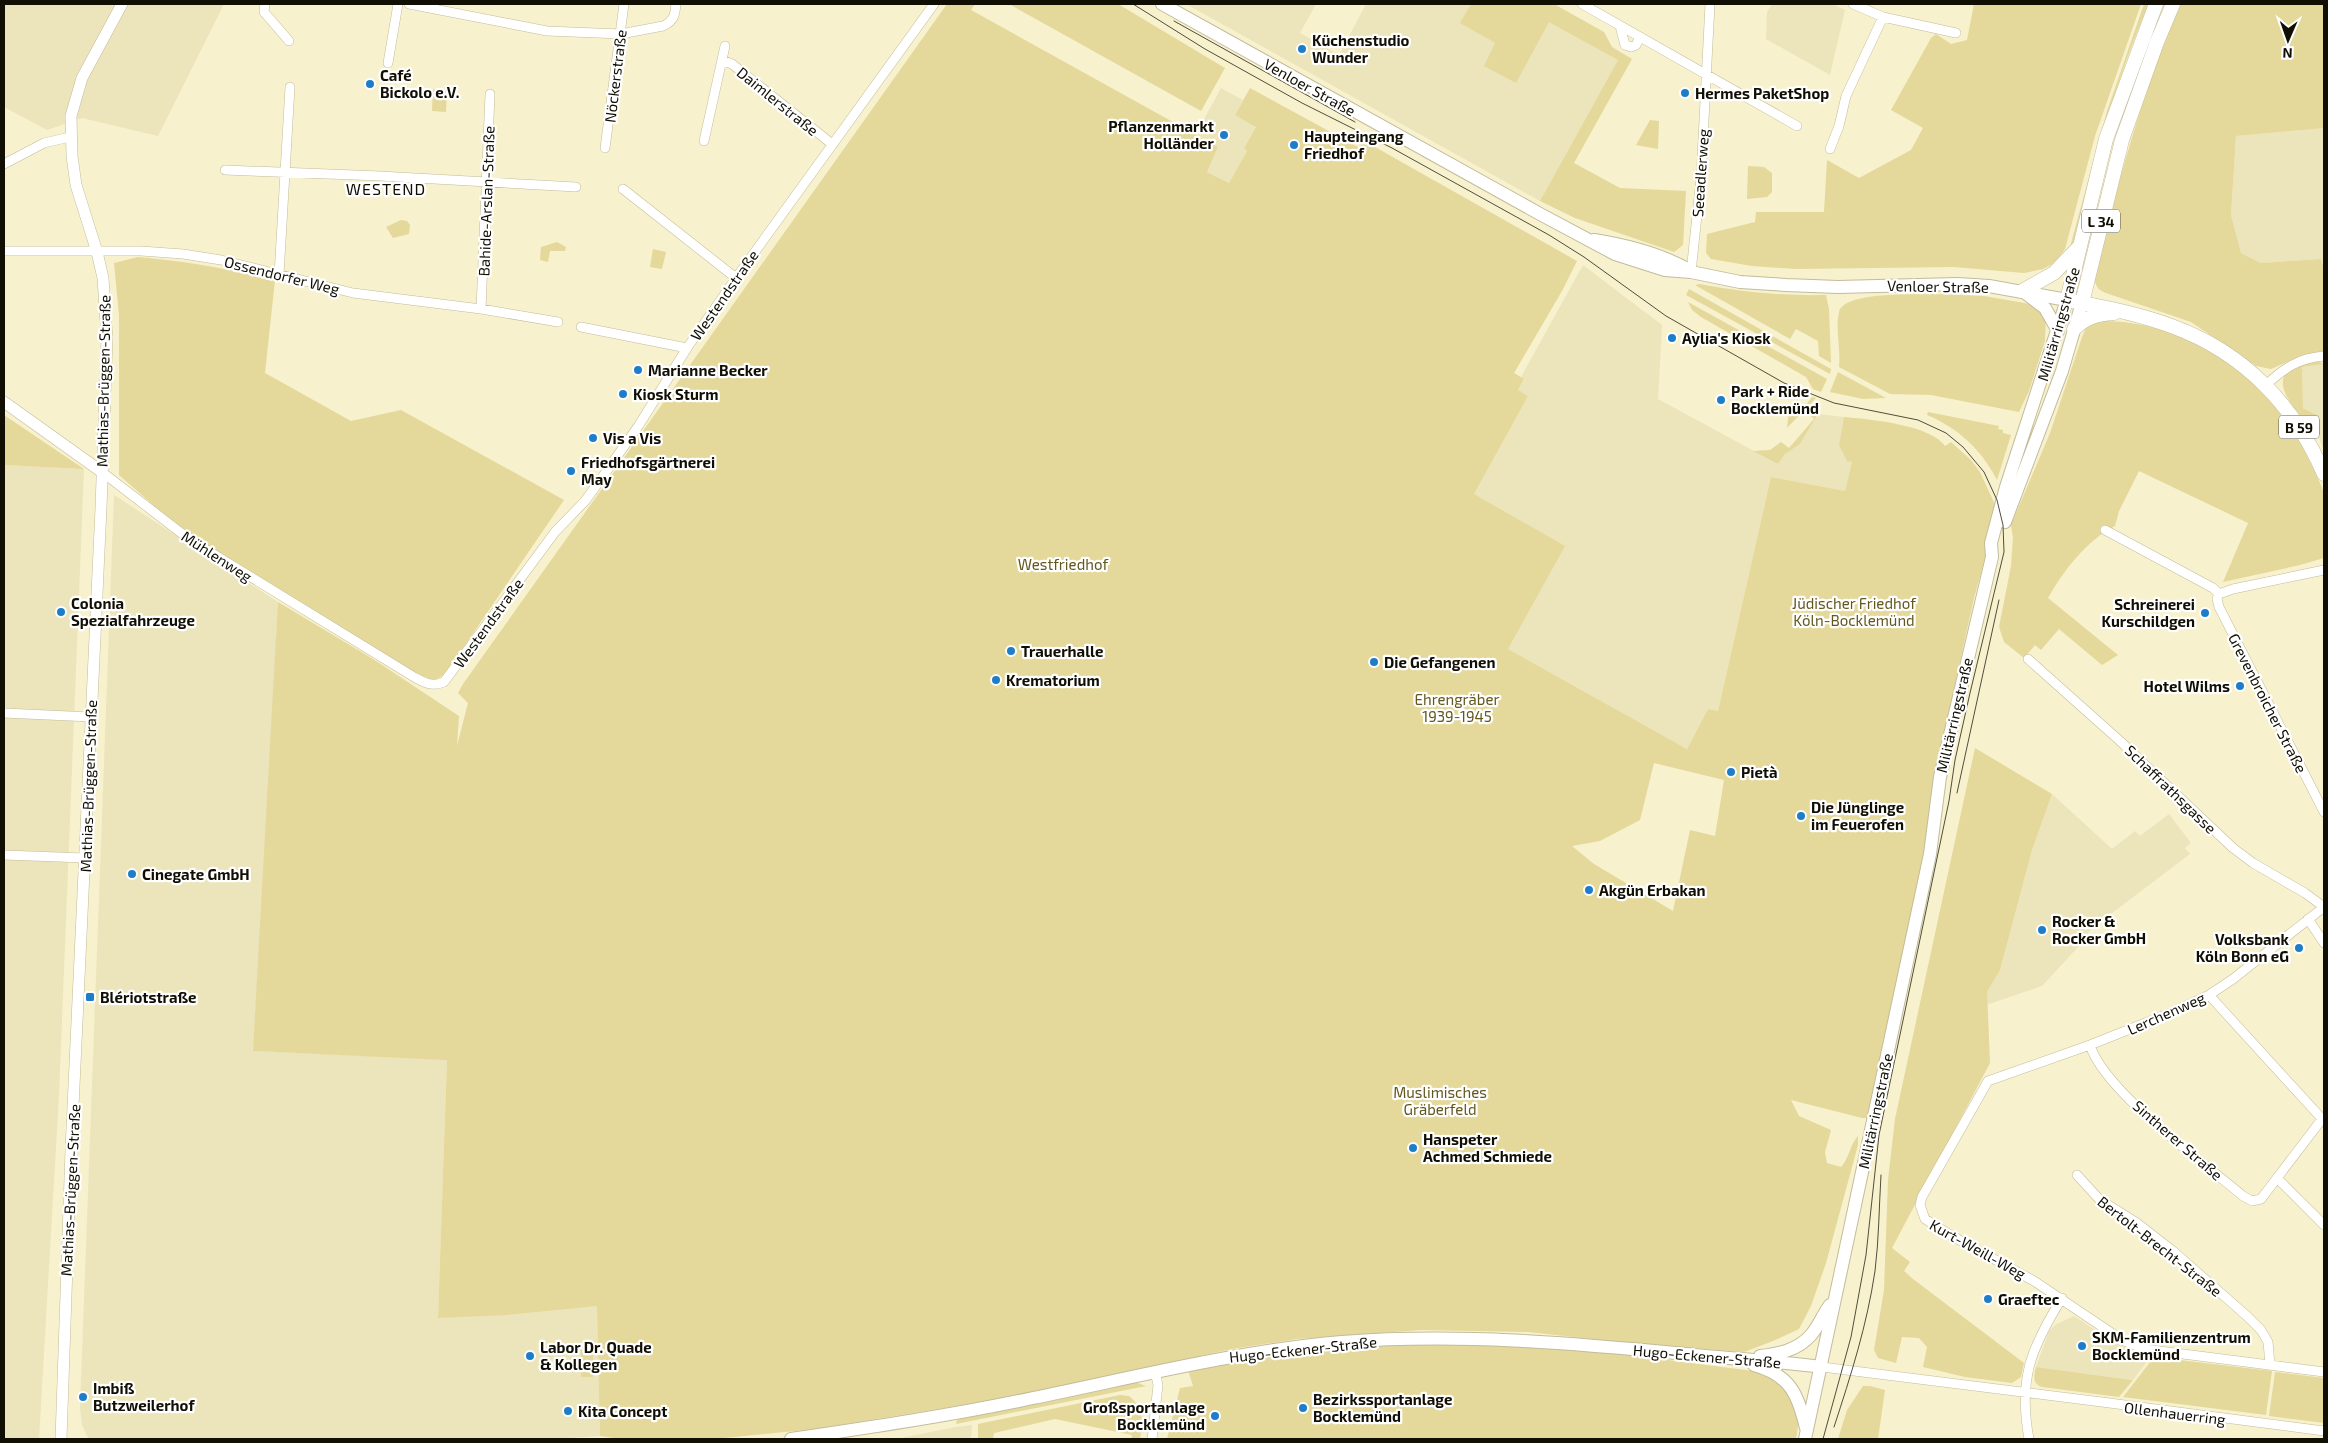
<svg xmlns="http://www.w3.org/2000/svg" width="2328" height="1443" font-family="'Exo 2',sans-serif">
<style>
.built{fill:#ece4ba}
.green{fill:#e4d89b;fill-rule:evenodd}
.lines{fill:none;stroke-linecap:round;stroke-linejoin:round}
.minor-casing{stroke:#c2bc9a;stroke-width:10}
.tertiary-casing{stroke:#c2bc9a;stroke-width:12}
.secondary-casing{stroke:#c2bc9a;stroke-width:14}
.primary-casing{stroke:#c2bc9a;stroke-width:15}
.minor{stroke:#fff;stroke-width:9}
.tertiary{stroke:#fff;stroke-width:11}
.secondary{stroke:#fff;stroke-width:12}
.primary{stroke:#fff;stroke-width:14}
.tram{stroke:#514e3c;stroke-width:1}
.poi-dot{fill:#1e7dc9;stroke:#fff;stroke-width:2}
.labels{text-anchor:middle;dominant-baseline:central;stroke-width:4.5;stroke-linejoin:round;paint-order:stroke}
.shield{fill:#fff;stroke:#58574f;stroke-width:1}
.shield-label{font-size:14px;font-weight:bold;fill:#110f04}
.poi-label{font-size:15px;font-weight:bold;fill:#110f04;stroke:#fff;text-anchor:start}
.street-label{font-size:15px;fill:#110f04;stroke:#fff}
.park-label{font-size:15px;fill:#62571d;stroke:#fff}
.neighbourhood-label{font-size:16px;letter-spacing:1px;fill:#110f04;stroke:#fff}
</style>
<rect width="100%" height="100%" fill="#f7f1ce"/>
<!-- built -->
<path class="built" d="M 4,4 L 224,4 L 158,136 L 82,118 L 47,130 L 4,107 Z
M 1186,4 L 1316,4 L 1300,33 L 1339,55 L 1366,4 L 1471,4 L 1461,23 L 1495,43 L 1515,83 L 1549,21 L 1618,60 L 1540,201 Z
M 1772,4 L 1833,4 L 1845,10 L 1830,75 L 1766,39 L 1767,12 Z
M 1221,88 L 1243,100 L 1235,115 L 1256,126 L 1244,148 L 1247,151 L 1229,183 L 1207,172 L 1218,147 L 1196,134 Z
M 2324,128 L 2324,269 L 2321,259 L 2261,263 L 2241,253 L 2231,215 L 2236,136 Z
M 1583,265 L 1662,325 L 1658,399 L 1778,464 L 1785,454 L 1800,444 L 1818,414 L 1844,417 L 1839,445 L 1852,462 L 1845,491 L 1771,477 L 1718,711 L 1708,709 L 1687,749 L 1508,649 L 1564,546 L 1474,494 L 1528,396 L 1518,390 L 1524,380 L 1521,377 Z
M 2324,364 L 2324,451 L 2318,435 L 2319,416 L 2303,408 L 2302,367 Z
M 4,465 L 84,469 L 59,1095 L 39,1439 L 4,1439 Z
M 114,495 L 278,602 L 268,819 L 253,1051 L 447,1059 L 438,1318 L 597,1306 L 600,1436 L 553,1439 L 89,1439 L 86,1434 L 82,1425 L 80,1407 Z
M 2052,794 L 2112,849 L 2135,831 L 2140,836 L 2169,814 L 2191,843 L 2185,848 L 2190,854 L 2091,929 L 2079,946 L 2042,986 L 1986,1005 L 1987,992 L 2000,970 L 2032,850 Z
M 2074,1316 L 2109,1339 L 2148,1360 L 2133,1380 L 2036,1367 L 2049,1331 L 2055,1325 Z
M 972,1425 L 971,1439 L 896,1439 L 956,1427 Z"/>
<!-- green -->
<path class="green" d="M 947,4 L 975,4 L 971,10 L 1218,147 L 1207,172 L 1229,183 L 1247,151 L 1244,148 L 1256,127 L 1235,115 L 1250,88 L 1358,147 L 1362,144 L 1375,147 L 1577,261 L 1562,291 L 1514,373 L 1524,379 L 1518,390 L 1528,396 L 1474,494 L 1565,546 L 1508,649 L 1687,749 L 1708,709 L 1718,711 L 1771,477 L 1845,491 L 1852,462 L 1847,461 L 1839,445 L 1844,417 C 1869,419 1931,425 1945,446 L 1951,442 L 1971,460 L 1980,472 L 1998,511 L 1974,598 L 1944,734 L 1927,848 L 1869,1118 L 1862,1118 L 1791,1100 L 1799,1116 L 1831,1130 L 1825,1152 L 1827,1163 L 1841,1167 C 1850,1157 1849,1146 1858,1136 L 1858,1145 L 1826,1263 L 1811,1306 L 1799,1329 L 1773,1341 L 1744,1352 L 1638,1344 L 1528,1332 L 1421,1330 L 1297,1339 L 1232,1349 L 1012,1397 L 815,1429 L 714,1439 L 621,1439 L 600,1436 L 597,1306 L 506,1315 L 438,1318 L 447,1060 L 253,1051 L 278,602 L 373,659 L 459,716 L 457,746 L 468,703 L 458,693 L 463,684 ZM 1654,763 L 1724,780 L 1715,836 L 1690,830 L 1673,911 L 1594,864 L 1572,846 L 1600,841 L 1640,820 Z
M 1009,4 L 1118,4 L 1225,68 L 1201,111 Z
M 1471,4 L 1554,4 L 1604,32 L 1612,47 L 1632,59 L 1574,163 L 1620,188 L 1686,191 L 1683,245 L 1674,252 L 1575,218 L 1540,201 L 1618,60 L 1549,22 L 1516,83 L 1484,66 L 1495,43 L 1460,23 Z
M 1974,4 L 2141,4 L 2095,136 L 2065,249 L 2056,262 L 2043,269 L 2024,273 L 1954,267 L 1795,269 L 1752,266 L 1711,259 L 1706,253 L 1707,234 L 1755,222 L 1756,212 L 1824,212 L 1827,160 L 1859,178 L 1911,150 L 1923,128 L 1891,110 L 1931,38 L 1936,34 L 1951,44 L 1967,40 Z
M 2144,4 L 2149,4 C 2115,81 2094,162 2073,244 L 2070,247 L 2107,111 Z
M 2181,4 L 2324,4 L 2324,128 L 2236,136 L 2231,215 L 2241,253 L 2261,263 L 2321,259 L 2324,269 L 2324,351 L 2300,356 L 2271,369 L 2256,366 L 2191,322 L 2106,293 C 2096,289 2094,284 2095,273 C 2119,181 2142,91 2181,4 Z
M 433,89 L 447,90 L 446,112 L 432,111 Z
M 1650,120 L 1659,121 L 1658,149 L 1636,145 Z
M 1748,166 L 1764,167 L 1772,173 L 1772,192 L 1767,197 L 1747,199 Z
M 401,220 L 407,221 L 410,225 L 409,234 L 393,238 L 386,227 Z
M 557,242 L 566,247 L 565,251 L 550,251 L 548,262 L 540,260 L 541,247 Z
M 653,249 L 666,252 L 662,269 L 650,267 Z
M 138,257 C 185,261 229,269 275,280 L 265,373 L 351,421 L 401,410 L 564,500 L 446,673 L 436,680 L 426,680 L 205,544 L 161,512 L 119,475 L 119,315 L 114,263 Z
M 1699,284 C 1742,292 1782,296 1826,295 L 1829,309 L 1831,363 L 1819,356 L 1818,341 L 1796,329 L 1790,339 L 1695,285 Z
M 1689,289 L 1831,369 L 1830,374 L 1686,295 Z
M 1935,294 L 1984,296 L 2030,304 L 2046,317 L 2045,341 L 2029,391 L 2019,412 L 1931,395 L 1890,394 L 1839,367 C 1841,349 1835,329 1839,312 C 1844,291 1916,295 1935,294 Z
M 1688,302 L 1827,379 L 1821,392 L 1813,389 L 1806,377 L 1701,317 L 1692,310 Z
M 2096,321 C 2191,318 2276,384 2313,468 C 2317,476 2321,485 2324,493 C 2328,507 2324,541 2324,558 L 2300,565 L 2223,582 L 2248,523 L 2139,471 L 2119,511 L 2115,526 C 2086,541 2064,570 2048,598 L 2118,655 L 2102,665 L 2059,629 L 2041,650 L 2035,645 L 2024,658 L 2004,642 L 1999,627 L 2011,566 L 2013,538 L 2011,525 L 2050,433 L 2082,337 L 2087,326 Z
M 2316,360 L 2324,364 L 2302,367 L 2303,408 L 2319,416 L 2318,435 C 2305,421 2264,383 2293,367 C 2300,364 2309,362 2316,360 Z
M 1838,372 L 1886,398 L 1863,399 L 1830,392 Z
M 1812,397 L 1816,398 L 1787,428 L 1789,409 L 1805,406 Z
M 1928,412 L 1999,426 L 1998,429 L 2003,430 L 2003,433 L 2011,435 L 1997,480 C 1982,450 1958,428 1927,415 Z
M 1811,413 L 1818,414 L 1800,444 L 1785,454 L 1778,464 L 1753,451 L 1770,450 L 1781,442 L 1789,448 L 1814,419 L 1809,414 Z
M 4,415 L 84,469 L 4,465 Z
M 1975,748 L 2052,794 L 2032,850 L 2000,970 L 1987,992 L 1990,1063 L 1892,1248 L 1910,1262 L 1904,1271 L 1913,1279 L 2024,1363 L 2021,1377 L 2012,1383 L 1965,1377 L 1923,1367 L 1927,1347 L 1919,1338 L 1902,1337 L 1896,1363 L 1878,1358 L 1874,1350 L 1884,1290 L 1888,1180 L 1895,1119 Z
M 1412,1343 L 1583,1349 L 1753,1371 C 1789,1383 1804,1401 1796,1439 L 1167,1439 L 1180,1388 L 1193,1386 L 1188,1370 C 1262,1354 1337,1347 1412,1343 Z
M 593,1349 L 593,1377 L 581,1377 L 581,1350 Z
M 2154,1357 L 2272,1371 L 2266,1415 L 2123,1397 Z
M 2036,1367 L 2132,1380 L 2133,1380 L 2119,1397 L 2042,1387 C 2032,1384 2034,1376 2036,1367 Z
M 2275,1372 L 2324,1378 L 2324,1423 L 2269,1416 Z
M 1135,1382 L 1146,1386 L 956,1424 L 957,1420 L 968,1416 Z
M 1863,1386 L 1870,1386 L 1885,1390 L 1878,1439 L 1838,1439 L 1847,1410 Z
M 1120,1395 L 1129,1396 C 1144,1408 1143,1422 1140,1439 L 1131,1439 L 1132,1435 L 1055,1419 L 994,1433 L 993,1439 L 978,1439 L 978,1424 Z"/>
<g class="lines">
<defs>
<path id="minor" d="M 265,4 L 264,12 L 289,41
M 409,4 L 547,31 L 621,34 L 663,26 C 674,21 675,15 676,4
M 1582,4 L 1797,126
M 1853,4 L 1883,17 L 1956,33
M 1620,26 L 1625,45 L 1631,47 L 1636,45 L 1640,37
M 722,60 L 732,64 L 832,144
M 388,63 L 398,4
M 704,141 L 725,46
M 605,148 L 624,4
M 1830,149 L 1839,126 L 1846,96 L 1883,17
M 4,164 L 44,143 L 70,137
M 225,170 L 380,176 L 576,187
M 623,189 L 736,278
M 4,251 L 141,251 L 183,254 L 221,260 L 353,293 L 481,309 L 558,322
M 1691,272 L 1701,178 L 1710,4
M 279,275 L 290,87
M 481,309 L 490,94
M 581,327 L 687,348
M 2266,385 C 2284,368 2299,358 2324,356
M 102,472 L 189,539 L 414,677 C 425,683 432,687 444,682 L 555,532 L 585,501 L 601,479 L 639,425 L 687,348 L 736,278 L 934,4
M 2105,530 L 2213,588 L 2219,594
M 2219,594 L 2217,599 L 2219,607 L 2324,812
M 2219,594 L 2233,589 L 2324,570
M 2028,659 L 2120,741 L 2233,848 L 2253,863 L 2305,893 L 2324,907
M 4,713 L 91,717
M 4,855 L 85,858
M 2324,907 L 2233,979 L 2209,995 L 2170,1013 L 2090,1045 L 1988,1081 L 1922,1197 L 1920,1205 L 1925,1219 L 1952,1236 L 2034,1281 L 2122,1340 L 2144,1349 L 2324,1372
M 2308,919 L 2324,943
M 2209,995 L 2324,1121
M 2090,1045 C 2104,1091 2204,1163 2243,1196 L 2252,1201 L 2261,1199 L 2277,1178 L 2324,1225
M 2077,1175 L 2099,1199 L 2137,1223 L 2173,1251 L 2248,1317 L 2261,1330 L 2268,1342 L 2270,1365
M 2277,1178 L 2322,1119
M 1822,1367 C 1989,1387 2157,1409 2324,1431
M 1152,1439 L 1158,1385 L 1155,1371
M 2029,1439 C 2018,1379 2031,1348 2062,1298"/>
<path id="tertiary" d="M 4,402 L 102,472
M 61,1439 L 71,1150 L 101,508 L 107,338 L 103,278 L 97,252 L 76,185 L 72,156 L 71,116 L 82,78 L 122,4"/>
<path id="secondary" d="M 1162,4 L 1540,214 L 1615,254 L 1665,270 L 1691,272 L 1740,282 L 1786,285 L 1838,287 L 1958,284 L 1989,286 L 2067,300 L 2006,487 L 1991,543 L 1992,557 L 1940,777 L 1930,854 L 1805,1439
M 1594,240 C 1625,245 1661,254 1689,270
M 2024,292 L 2045,308 L 2058,331
M 2005,522 L 2062,371 L 2082,303
M 1760,1356 C 1779,1354 1798,1350 1811,1335 C 1819,1326 1823,1314 1830,1305
M 1754,1365 C 1790,1375 1798,1394 1806,1428
M 791,1439 C 872,1427 953,1415 1033,1398 C 1136,1377 1237,1351 1342,1342 C 1457,1333 1571,1343 1686,1354 C 1731,1359 1777,1361 1822,1367"/>
<path id="primary" d="M 2156,4 L 2106,139 L 2067,300 C 2103,307 2140,314 2174,327 C 2244,353 2295,406 2324,474
M 2022,291 L 2054,273 L 2078,248
M 2082,303 L 2122,140 L 2157,42 L 2173,4
M 2074,329 C 2086,317 2097,314 2114,313"/>
</defs>
<!-- minor casing -->
<use href="#minor" class="minor-casing"/>
<!-- tertiary casing -->
<use href="#tertiary" class="tertiary-casing"/>
<!-- secondary casing -->
<use href="#secondary" class="secondary-casing"/>
<!-- primary casing -->
<use href="#primary" class="primary-casing"/>
<!-- minor -->
<use href="#minor" class="minor"/>
<!-- tertiary -->
<use href="#tertiary" class="tertiary"/>
<!-- secondary -->
<use href="#secondary" class="secondary"/>
<!-- primary -->
<use href="#primary" class="primary"/>
<!-- tram -->
<path class="tram" d="M 1133,4 L 1205,49 L 1302,103 L 1392,148 L 1549,235 L 1584,257 L 1666,316 L 1784,383 L 1834,403 L 1918,420 L 1946,433 L 1963,447 L 1984,472 L 1997,500 L 2003,525 L 2004,552 L 1970,693 L 1955,760 L 1949,801 L 1879,1135 L 1866,1255 L 1851,1337 L 1823,1439
M 1174,21 L 1355,122
M 1957,793 L 1999,600
M 1834,1427 C 1851,1375 1867,1325 1875,1271 C 1879,1239 1879,1207 1881,1175"/>
</g>
<!-- markers -->
<g class="poi-dot">
<circle cx="1302" cy="49" r="5"/>
<circle cx="370" cy="84" r="5"/>
<circle cx="1685" cy="93" r="5"/>
<circle cx="1224" cy="135" r="5"/>
<circle cx="1294" cy="145" r="5"/>
<circle cx="1672" cy="338" r="5"/>
<circle cx="638" cy="370" r="5"/>
<circle cx="623" cy="394" r="5"/>
<circle cx="1721" cy="400" r="5"/>
<circle cx="593" cy="438" r="5"/>
<circle cx="571" cy="471" r="5"/>
<circle cx="61" cy="612" r="5"/>
<circle cx="2205" cy="613" r="5"/>
<circle cx="1011" cy="651" r="5"/>
<circle cx="1374" cy="662" r="5"/>
<circle cx="996" cy="680" r="5"/>
<circle cx="2240" cy="686" r="5"/>
<circle cx="1731" cy="772" r="5"/>
<circle cx="1801" cy="816" r="5"/>
<circle cx="132" cy="874" r="5"/>
<circle cx="1589" cy="890" r="5"/>
<circle cx="2042" cy="930" r="5"/>
<circle cx="2299" cy="948" r="5"/>
<rect x="85" y="992" width="10" height="10" rx="2.5"/>
<circle cx="1413" cy="1148" r="5"/>
<circle cx="1988" cy="1299" r="5"/>
<circle cx="2082" cy="1346" r="5"/>
<circle cx="530" cy="1356" r="5"/>
<circle cx="83" cy="1397" r="5"/>
<circle cx="1303" cy="1408" r="5"/>
<circle cx="568" cy="1411" r="5"/>
<circle cx="1215" cy="1416" r="5"/>
</g>
<g class="labels">
<!-- shield labels -->
<g class="shield">
<rect x="2082" y="209.5" width="38" height="23" rx="4"/>
<rect x="2279" y="415.5" width="40" height="23" rx="4"/>
</g>
<g class="shield-label">
<text x="2101" y="221">L 34</text>
<text x="2299" y="427">B 59</text>
</g>
<!-- poi labels -->
<g class="poi-label">
<text x="1312" y="40">Küchenstudio<tspan x="1312" dy="17">Wunder</tspan></text>
<text x="380" y="75">Café<tspan x="380" dy="17">Bickolo e.V.</tspan></text>
<text x="1695" y="93">Hermes PaketShop</text>
<text x="1214" y="126" text-anchor="end">Pflanzenmarkt<tspan x="1214" dy="17">Holländer</tspan></text>
<text x="1304" y="136">Haupteingang<tspan x="1304" dy="17">Friedhof</tspan></text>
<text x="1682" y="338">Aylia's Kiosk</text>
<text x="648" y="370">Marianne Becker</text>
<text x="1731" y="391">Park + Ride<tspan x="1731" dy="17">Bocklemünd</tspan></text>
<text x="633" y="394">Kiosk Sturm</text>
<text x="603" y="438">Vis a Vis</text>
<text x="581" y="462">Friedhofsgärtnerei<tspan x="581" dy="17">May</tspan></text>
<text x="71" y="603">Colonia<tspan x="71" dy="17">Spezialfahrzeuge</tspan></text>
<text x="2195" y="604" text-anchor="end">Schreinerei<tspan x="2195" dy="17">Kurschildgen</tspan></text>
<text x="1021" y="651">Trauerhalle</text>
<text x="1384" y="662">Die Gefangenen</text>
<text x="1006" y="680">Krematorium</text>
<text x="2230" y="686" text-anchor="end">Hotel Wilms</text>
<text x="1741" y="772">Pietà</text>
<text x="1811" y="807">Die Jünglinge<tspan x="1811" dy="17">im Feuerofen</tspan></text>
<text x="142" y="874">Cinegate GmbH</text>
<text x="1599" y="890">Akgün Erbakan</text>
<text x="2052" y="921">Rocker &amp;<tspan x="2052" dy="17">Rocker GmbH</tspan></text>
<text x="2289" y="939" text-anchor="end">Volksbank<tspan x="2289" dy="17">Köln Bonn eG</tspan></text>
<text x="100" y="997">Blériotstraße</text>
<text x="1423" y="1139">Hanspeter<tspan x="1423" dy="17">Achmed Schmiede</tspan></text>
<text x="1998" y="1299">Graeftec</text>
<text x="2092" y="1337">SKM-Familienzentrum<tspan x="2092" dy="17">Bocklemünd</tspan></text>
<text x="540" y="1347">Labor Dr. Quade<tspan x="540" dy="17">&amp; Kollegen</tspan></text>
<text x="93" y="1388">Imbiß<tspan x="93" dy="17">Butzweilerhof</tspan></text>
<text x="1313" y="1399">Bezirkssportanlage<tspan x="1313" dy="17">Bocklemünd</tspan></text>
<text x="1205" y="1407" text-anchor="end">Großsportanlage<tspan x="1205" dy="17">Bocklemünd</tspan></text>
<text x="578" y="1411">Kita Concept</text>
</g>
<!-- street labels -->
<g class="street-label">
<text transform="translate(615 76) rotate(-83)">Nöckerstraße</text>
<text transform="translate(1310 87) rotate(29)">Venloer Straße</text>
<text transform="translate(778 101) rotate(39)">Daimlerstraße</text>
<text transform="translate(1700 173) rotate(-86)">Seeadlerweg</text>
<text transform="translate(486 201) rotate(-88)">Bahide-Arslan-Straße</text>
<text transform="translate(282 275) rotate(14)">Ossendorfer Weg</text>
<text transform="translate(1938 286) rotate(1)">Venloer Straße</text>
<text transform="translate(724 295) rotate(-55)">Westendstraße</text>
<text transform="translate(2058 324) rotate(-74)">Militärringstraße</text>
<text transform="translate(103 381) rotate(-89)">Mathias-Brüggen-Straße</text>
<text transform="translate(217 556) rotate(33)">Mühlenweg</text>
<text transform="translate(488 623) rotate(-54)">Westendstraße</text>
<text transform="translate(2268 703) rotate(63)">Grevenbroicher Straße</text>
<text transform="translate(1954 715) rotate(-77)">Militärringstraße</text>
<text transform="translate(88 786) rotate(-88)">Mathias-Brüggen-Straße</text>
<text transform="translate(2171 789) rotate(44)">Schaffrathsgasse</text>
<text transform="translate(2166 1013) rotate(-24)">Lerchenweg</text>
<text transform="translate(1875 1111) rotate(-78)">Militärringstraße</text>
<text transform="translate(2178 1140) rotate(41)">Sintherer Straße</text>
<text transform="translate(70 1190) rotate(-87)">Mathias-Brüggen-Straße</text>
<text transform="translate(2160 1246) rotate(38)">Bertolt-Brecht-Straße</text>
<text transform="translate(1978 1249) rotate(29)">Kurt-Weill-Weg</text>
<text transform="translate(1303 1349) rotate(-6)">Hugo-Eckener-Straße</text>
<text transform="translate(1707 1356) rotate(5)">Hugo-Eckener-Straße</text>
<text transform="translate(2175 1413) rotate(7)">Ollenhauerring</text>
</g>
<!-- park labels -->
<g class="park-label">
<text x="1063" y="564">Westfriedhof</text>
<text x="1854" y="603">Jüdischer Friedhof<tspan x="1854" dy="17">Köln-Bocklemünd</tspan></text>
<text x="1457" y="699">Ehrengräber<tspan x="1457" dy="17">1939-1945</tspan></text>
<text x="1440" y="1092">Muslimisches<tspan x="1440" dy="17">Gräberfeld</tspan></text>
</g>
<!-- neighbourhood labels -->
<g class="neighbourhood-label">
<text x="386" y="188">WESTEND</text>
</g>
</g>
<!-- border -->
<rect width="2328" height="1443" fill="none" stroke="#110f04" stroke-width="10"/>
<!-- north arrow -->
<g transform="translate(2288 40) rotate(182)" stroke="#ffffff" stroke-width="4" paint-order="stroke">
<path d="M0-4L9 19L0 12L-9 19Z" fill="#110f04"/>
<text y="-8" font-size="14" font-weight="bold" text-anchor="middle" fill="#110f04">N</text>
</g>
</svg>
